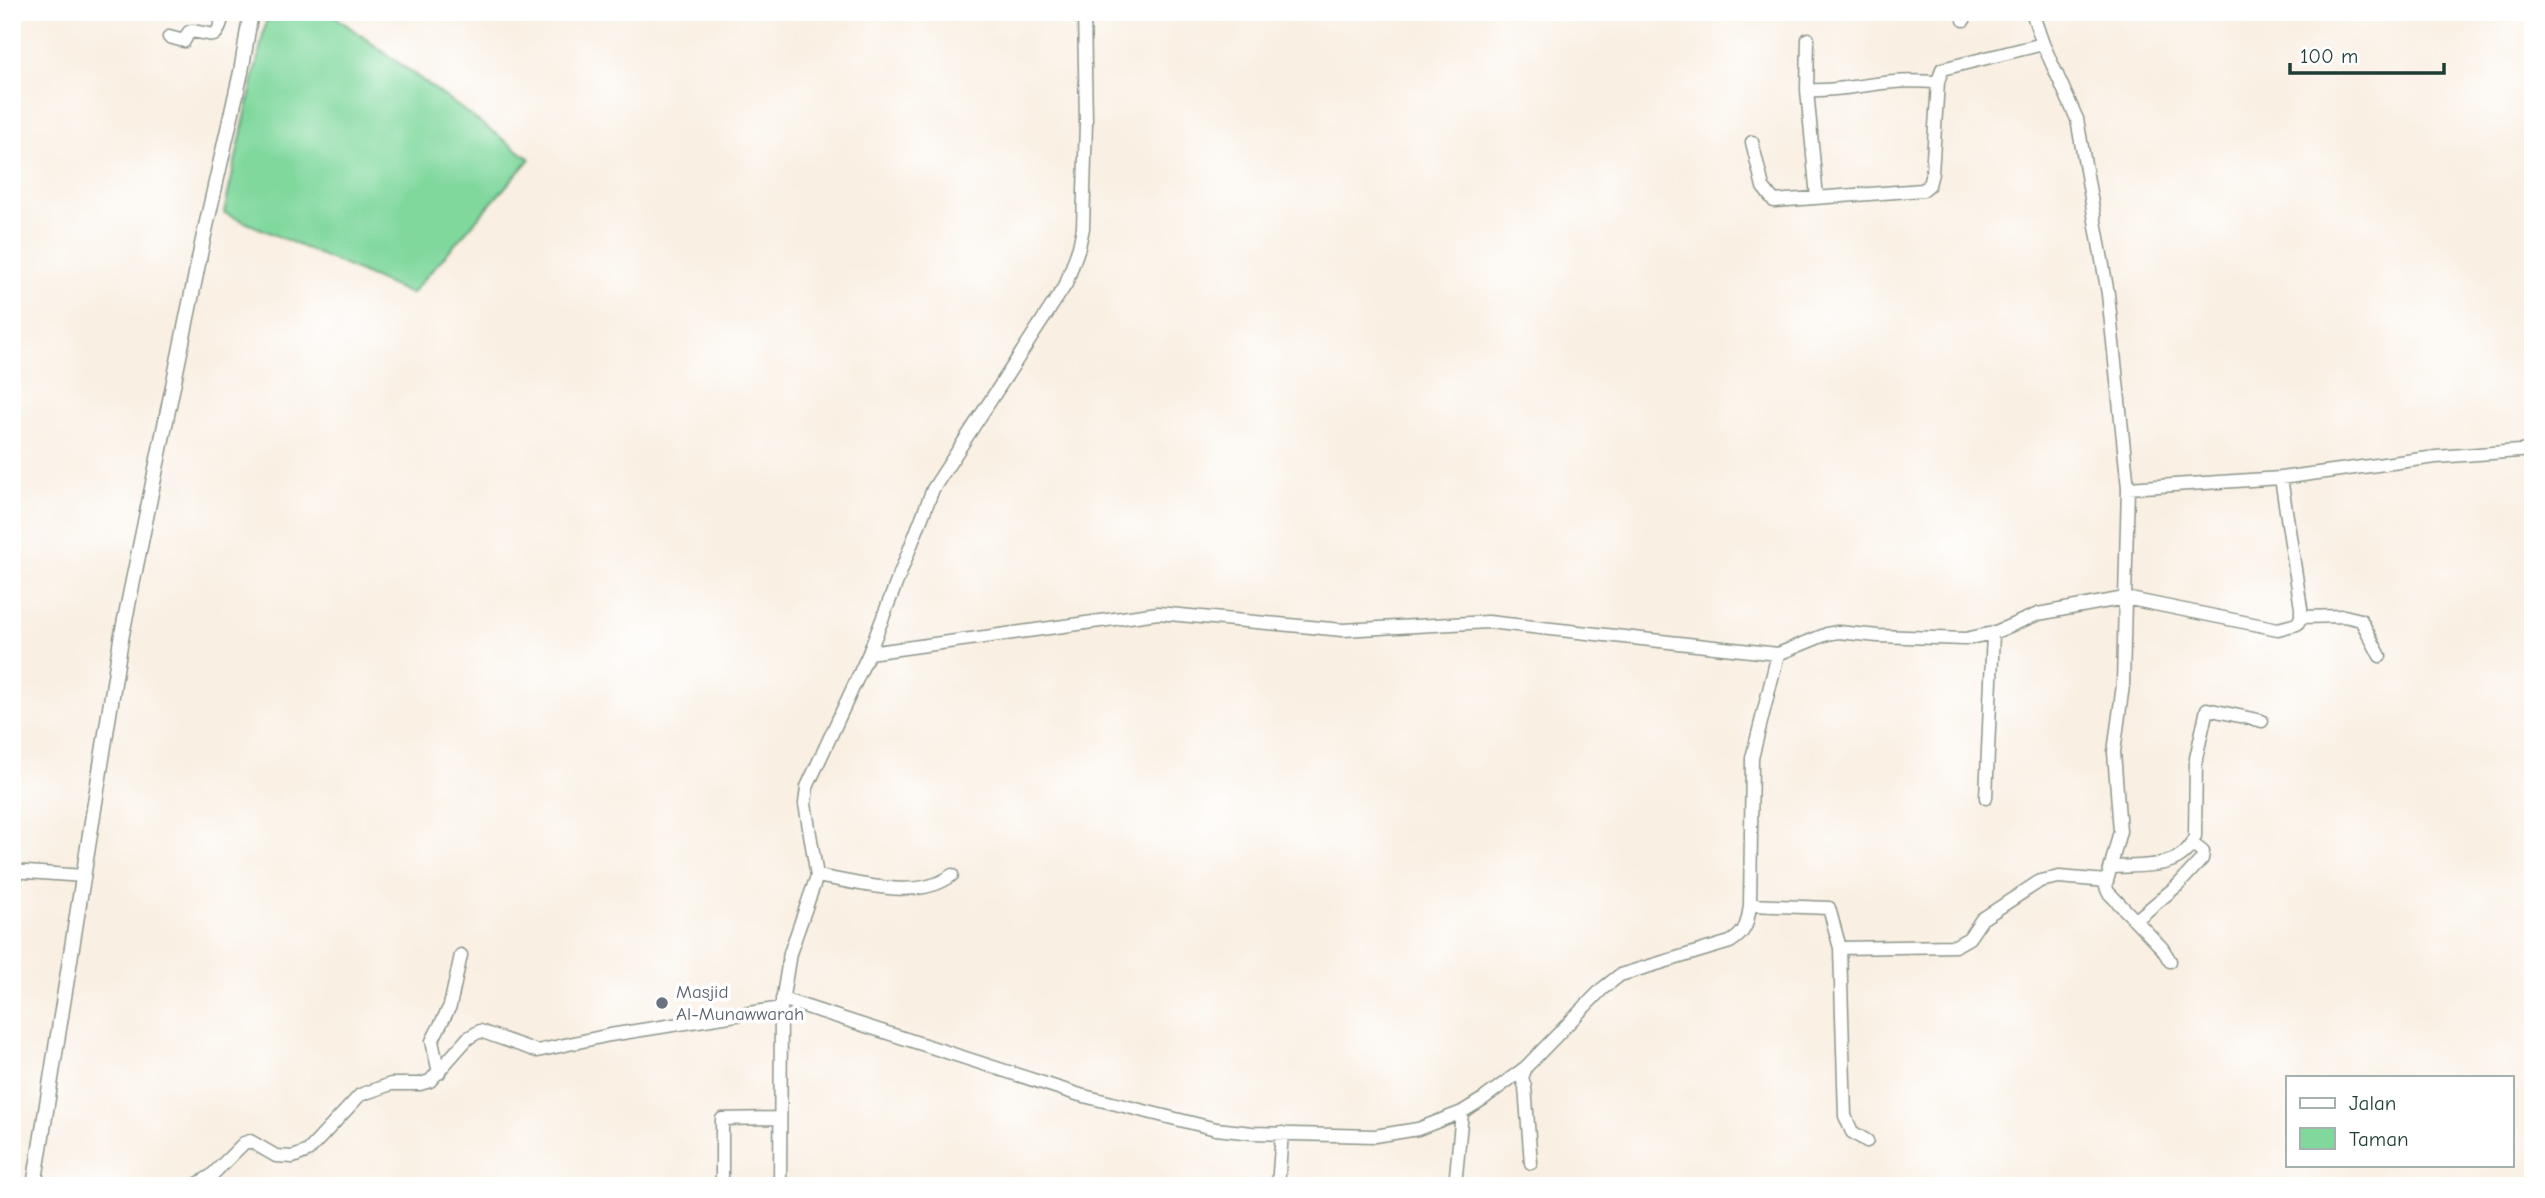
<svg xmlns="http://www.w3.org/2000/svg" width="2545" height="1198" font-family="'Comic Neue',sans-serif">
<style>
.green{fill:#80d89d;stroke:#508a68;stroke-width:2}
.lines{fill:none;stroke-linecap:round;stroke-linejoin:round}
.minor-casing{stroke:#8c968b;stroke-width:15}
.tertiary-casing{stroke:#8c968b;stroke-width:17}
.minor{stroke:#fff;stroke-width:12}
.tertiary{stroke:#fff;stroke-width:14}
.worship-dot{fill:#6b7280;stroke:#fff;stroke-width:2.5}
.labels{text-anchor:middle;dominant-baseline:central;stroke-width:7;stroke-linejoin:round;paint-order:stroke}
.worship-label{font-size:19px;fill:#5b616d;stroke:#fff;text-anchor:start}
</style>
<rect width="100%" height="100%" fill="#fff"/>
<filter id="ink" filterUnits="userSpaceOnUse"><feTurbulence type="fractalNoise" baseFrequency=".0143" numOctaves="2"/><feDisplacementMap in="SourceGraphic" scale="14" xChannelSelector="R" yChannelSelector="G"/><feConvolveMatrix kernelMatrix="1 2 1 2 8 2 1 2 1" color-interpolation-filters="sRGB"/></filter>
<filter id="wash" filterUnits="userSpaceOnUse"><feTurbulence type="fractalNoise" baseFrequency=".00686" numOctaves="4" result="noise"/><feDisplacementMap in="SourceGraphic" scale="28" xChannelSelector="R" yChannelSelector="G"/><feGaussianBlur stdDeviation="1.57" result="paint"/><feColorMatrix in="noise" values="0 0 0 0 0 0 0 0 0 0 0 0 0 0 0 0 0 1.4 0 .05"/><feComposite in="paint" operator="in"/></filter>
<g filter="url(#wash)">
<rect width="100%" height="100%" fill="#f9efe2"/>
<!-- green -->
<path class="green" d="M 268,12 L 329,12 L 530,159 L 411,294 L 224,213 Z"/>
</g>
<g filter="url(#ink)">
<g class="lines">
<defs>
<path id="minor" d="M 1964,20 L 1967,12
M 169,37 L 184,41 L 189,32 L 192,31 L 214,35 C 222,30 219,19 226,13 L 251,14
M 1808,39 L 1807,90 L 1817,198
M 1807,90 C 1836,92 1865,84 1894,82 C 1909,80 1924,82 1938,82
M 1752,142 L 1763,187 L 1774,201 L 1923,190 L 1929,185 L 1932,173 L 1938,82 L 1942,69 L 2043,44
M 2128,488 L 2281,478 L 2436,457 L 2533,450
M 2301,617 L 2344,616 L 2361,620 L 2380,656
M 869,653 L 1158,613 L 1343,630 L 1488,622 L 1778,654
M 1986,798 L 1993,633
M 2112,867 C 2142,865 2183,871 2195,836 L 2196,758 L 2207,709 L 2262,721
M 12,871 L 84,876
M 817,876 C 856,882 918,902 952,875
M 2104,882 L 2108,892 L 2162,948 L 2170,961
M 1750,905 L 1829,908 L 1840,948 L 1955,946 L 1969,938 L 1982,919 L 2040,881 L 2059,877 L 2107,881 L 2120,831 L 2114,752 L 2123,685 L 2125,598 L 2278,629 L 2297,624 L 2301,617 L 2301,608 L 2281,478
M 2136,920 L 2178,885 L 2202,859 L 2203,852 L 2193,844
M 1840,948 L 1845,1116 L 1852,1132 L 1867,1141
M 782,999 L 1080,1095 L 1216,1129 L 1252,1133 L 1375,1136 L 1418,1129 L 1462,1112 L 1483,1099 L 1526,1067 L 1602,989 L 1620,975 L 1730,942 C 1746,933 1748,922 1750,905 L 1752,758 L 1778,654 L 1827,634 L 1838,632 L 1878,636 L 1965,639 L 1993,633 L 2038,614 L 2125,598 L 2128,488 L 2108,294 L 2077,119 L 2043,44 L 2032,12
M 1526,1067 L 1522,1078 L 1525,1087 L 1531,1163
M 439,1073 L 432,1041 L 450,1006 L 461,955
M 194,1186 L 211,1176 L 244,1143 L 250,1141 L 276,1156 L 293,1157 L 308,1151 L 360,1095 L 391,1084 L 420,1084 L 430,1081 L 468,1038 L 480,1031 L 537,1051 L 610,1035 L 781,1008
M 722,1186 L 722,1119 L 779,1118
M 780,1186 L 781,1008 L 790,953 L 817,876 L 805,804 L 807,787 L 869,653 L 933,489 L 1066,284 L 1079,247 L 1083,228 L 1086,122 L 1084,12
M 1278,1186 L 1282,1133
M 1455,1186 L 1462,1112"/>
<path id="tertiary" d="M 34,1186 L 121,639 L 204,235 L 241,72 L 251,12"/>
</defs>
<!-- minor casing -->
<use href="#minor" class="minor-casing"/>
<!-- tertiary casing -->
<use href="#tertiary" class="tertiary-casing"/>
<!-- minor -->
<use href="#minor" class="minor"/>
<!-- tertiary -->
<use href="#tertiary" class="tertiary"/>
</g>
</g>
<!-- markers -->
<circle class="worship-dot" cx="662" cy="1003" r="7"/>
<g class="labels">
<!-- worship labels -->
<g class="worship-label">
<text x="676" y="992">Masjid<tspan x="676" dy="22">Al-Munawwarah</tspan></text>
</g>
</g>
<!-- margin -->
<rect width="2545" height="1198" fill="none" stroke="#fff" stroke-width="42"/>
<!-- legend -->
<rect x="2286" y="1076" width="228" height="91" fill="#ffffff" stroke="#a5b1ae" stroke-width="2"/>
<rect x="2300" y="1098" width="35" height="10" fill="#ffffff" stroke="#a5b1ae" stroke-width="2"/>
<text x="2349" y="1110" font-size="21" fill="#1f3d34">Jalan</text>
<rect x="2300" y="1128" width="35" height="21" fill="#80d89d" stroke="#a5b1ae" stroke-width="2"/>
<text x="2349" y="1146" font-size="21" fill="#1f3d34">Taman</text>
<!-- scale -->
<path d="M2290 63v10h154v-10" fill="none" stroke="#1f3d34" stroke-width="3.5"/>
<text x="2300" y="63" font-size="21" fill="#1f3d34" stroke="#ffffff" stroke-width="5" paint-order="stroke">100 m</text>
</svg>
